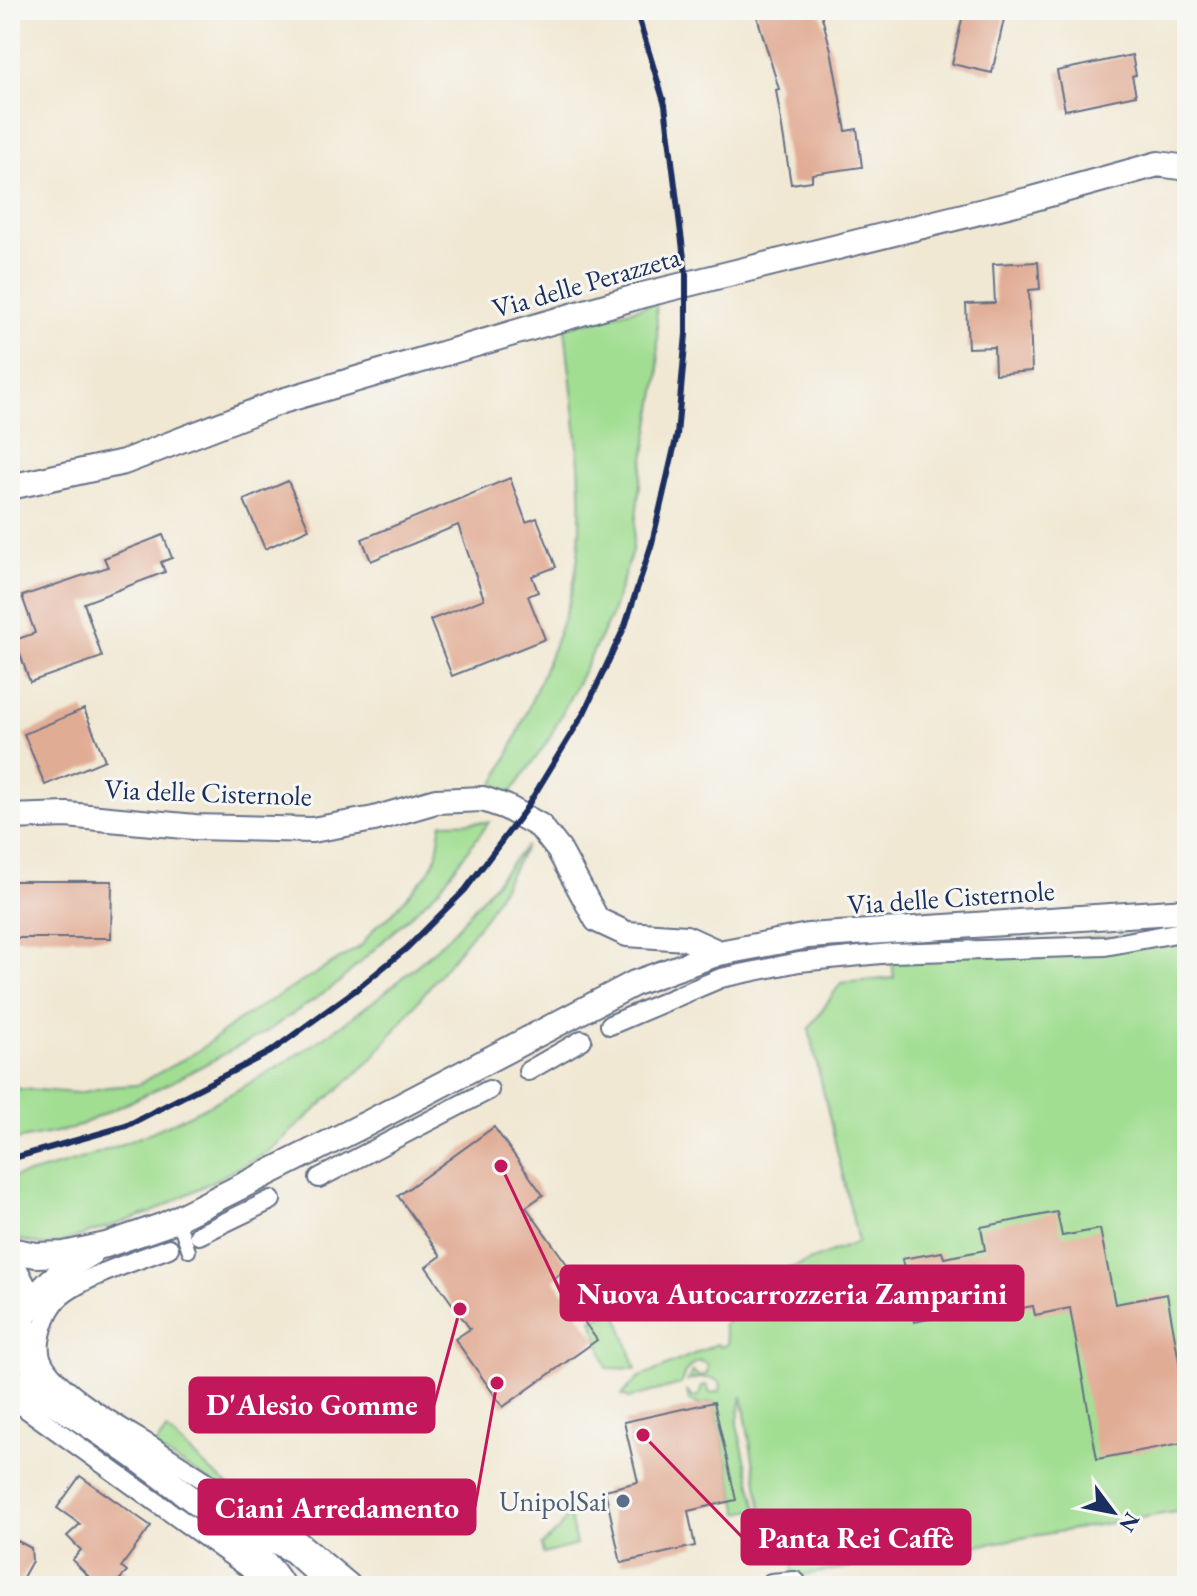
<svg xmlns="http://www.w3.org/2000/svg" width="1197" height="1596" font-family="'EB Garamond',serif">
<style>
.green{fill:#a1de92;stroke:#5e8678;stroke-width:2}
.building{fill:#e1ac94}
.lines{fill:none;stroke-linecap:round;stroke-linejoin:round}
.service-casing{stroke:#667087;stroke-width:16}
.pedestrian-casing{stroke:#667087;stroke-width:22}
.minor-casing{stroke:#667087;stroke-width:28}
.service{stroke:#fff;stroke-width:12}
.pedestrian{stroke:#fff;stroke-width:18}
.minor{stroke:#fff;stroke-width:24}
.rail{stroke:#1b2f5e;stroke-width:6}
.service-dot{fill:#5c6f8a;stroke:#f6f6f2;stroke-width:3}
.labels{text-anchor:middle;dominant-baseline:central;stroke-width:6;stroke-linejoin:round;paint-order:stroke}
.street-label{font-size:28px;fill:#1b2f5e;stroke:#f6f6f2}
.service-label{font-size:28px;fill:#4e5e75;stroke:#f6f6f2;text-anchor:end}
.leader{fill:none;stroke:#c2185b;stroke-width:3}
.callout-dot{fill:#c2185b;stroke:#f6f6f2;stroke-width:3}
.callout{fill:#c2185b;stroke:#c2185b;stroke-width:3}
.callout-label{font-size:30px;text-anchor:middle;font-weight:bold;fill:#fff}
</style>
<rect width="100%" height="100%" fill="#f6f6f2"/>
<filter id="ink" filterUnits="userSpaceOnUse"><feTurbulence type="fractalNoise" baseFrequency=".0125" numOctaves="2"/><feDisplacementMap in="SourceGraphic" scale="16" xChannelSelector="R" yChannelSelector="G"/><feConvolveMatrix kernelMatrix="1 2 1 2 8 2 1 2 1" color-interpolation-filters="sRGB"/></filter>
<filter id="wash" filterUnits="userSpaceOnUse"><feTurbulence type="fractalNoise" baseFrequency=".006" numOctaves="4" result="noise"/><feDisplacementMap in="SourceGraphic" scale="32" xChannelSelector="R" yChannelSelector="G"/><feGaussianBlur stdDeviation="1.8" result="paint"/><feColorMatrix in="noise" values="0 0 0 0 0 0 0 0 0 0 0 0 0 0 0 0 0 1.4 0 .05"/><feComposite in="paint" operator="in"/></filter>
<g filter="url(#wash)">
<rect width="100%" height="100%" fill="#f1e8d3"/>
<!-- green -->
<path class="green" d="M 656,303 L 659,375 L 641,475 L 632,551 L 611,616 L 548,741 L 504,802 L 490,792 C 511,752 527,712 544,670 C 556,639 571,605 576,571 C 588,492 573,408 565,328 Z
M 489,822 L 439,889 L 337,984 L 266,1032 L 170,1083 L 72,1129 L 10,1141 L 10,1088 L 78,1093 L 107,1087 L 137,1085 L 198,1051 L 237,1021 L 361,946 L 376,926 L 389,917 L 428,873 L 436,858 L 442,823 Z
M 526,846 L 486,916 L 370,1061 L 267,1153 L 153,1212 L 62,1242 L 46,1246 L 15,1239 L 10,1236 L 10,1178 C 159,1146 316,1056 429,955 C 465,923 494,882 526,846 Z
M 1187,931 L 1187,1510 L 792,1577 L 795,1540 L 768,1547 L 742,1396 L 737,1425 L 757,1509 L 739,1513 L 714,1402 L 700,1405 L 689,1401 L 687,1390 L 692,1397 L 699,1396 L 702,1386 L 706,1385 L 710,1393 L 720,1391 L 721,1384 C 715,1376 695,1377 686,1382 L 693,1371 L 699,1377 L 707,1374 L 708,1367 L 706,1363 L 699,1361 C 688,1366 683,1373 681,1384 L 629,1398 L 622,1395 L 638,1378 L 717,1344 L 720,1347 L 728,1344 L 723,1324 L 771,1298 L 778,1273 L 858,1242 L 809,1029 L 841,983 L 894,978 L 891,953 Z
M 616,1310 L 636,1369 L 607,1368 L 592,1319 Z
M 167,1430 L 214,1474 L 268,1515 L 153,1447 Z
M 569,1513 L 576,1545 L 543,1554 L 541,1545 C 554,1537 562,1527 569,1513 Z"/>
<g id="blocks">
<!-- building -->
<path class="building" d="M 755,10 L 820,10 L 831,50 L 846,131 L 857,129 L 862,167 L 812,174 L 812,181 L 791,184 L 776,90 L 779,89 Z
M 964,10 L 1006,10 L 992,73 L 952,64 Z
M 1132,55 L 1136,75 L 1132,76 L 1136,95 L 1065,110 L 1057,71 Z
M 1038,262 L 1040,289 L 1029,290 L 1032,371 L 995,374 L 994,347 L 968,348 L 966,304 L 995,303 L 993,264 Z
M 510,478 L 526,522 L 537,518 L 556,567 L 532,576 L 538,592 L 528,596 L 545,639 L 452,676 L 430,620 L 484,599 L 458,525 L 371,561 L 362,539 Z
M 288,481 L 309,529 L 265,549 L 244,500 Z
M 163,535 L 172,558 L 161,562 L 165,572 L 84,603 L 102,657 L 30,682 L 15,640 L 35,633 L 22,596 L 108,567 L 104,558 Z
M 84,709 L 105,760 L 45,785 L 24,734 Z
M 12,881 L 112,881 L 111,938 L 12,938 Z
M 494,1127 L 543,1195 L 526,1207 L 569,1267 L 554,1279 L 597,1340 L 503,1407 L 455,1339 L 470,1329 L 426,1267 L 441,1256 L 398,1196 Z
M 1057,1212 L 1062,1236 L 1100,1229 L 1115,1304 L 1167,1294 L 1187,1406 L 1187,1442 L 1097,1459 L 1070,1308 L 1035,1315 L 1033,1306 L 963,1319 L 962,1312 L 914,1322 L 902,1259 L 942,1252 L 944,1258 L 985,1250 L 981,1227 Z
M 714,1402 L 736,1500 L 688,1511 L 695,1546 L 621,1563 L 605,1490 L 638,1482 L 624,1422 Z
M 80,1476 L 151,1526 L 121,1567 L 127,1572 L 113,1586 L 98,1586 L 72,1560 L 81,1550 L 67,1536 L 80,1524 L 57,1508 Z
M 10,1537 L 31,1548 L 32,1561 L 18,1586 L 10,1586 Z"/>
</g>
</g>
<g filter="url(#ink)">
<use href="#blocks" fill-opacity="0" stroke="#667087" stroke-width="2"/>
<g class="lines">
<defs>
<path id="service" d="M 177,1218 L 189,1251"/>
<path id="pedestrian" d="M 610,1025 L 721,978 L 799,962 L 891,953 L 1105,946 L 1187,931
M 528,1071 L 582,1040
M 319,1178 L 489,1090
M 199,1235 L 271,1200
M 169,1248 C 139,1260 81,1277 59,1298 C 46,1310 35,1344 42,1360 C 55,1392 126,1430 156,1449 C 189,1470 221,1491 253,1512 L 268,1515 L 350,1583
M 10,1397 L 248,1568 L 264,1586"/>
<path id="minor" d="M 10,487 L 124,462 L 282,401 L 643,295 L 1028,200 L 1158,164 L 1187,168
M 10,817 L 67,815 L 195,827 L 312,830 L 374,819 L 436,801 L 483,799 L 506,807 L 540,826 L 559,850 L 597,920 L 627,934 L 686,938 L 719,953
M 10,1250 L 36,1255 L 64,1254 L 106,1245 L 164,1225 L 370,1122 L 635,983 L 719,953 L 808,936 L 1187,911
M 10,1260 L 24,1287 L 23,1315
M 23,1318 C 41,1285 58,1273 90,1254
M 23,1318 C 26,1350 31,1373 51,1398
M 10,1380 C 61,1399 261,1540 282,1586
M 226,1514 L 294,1551 L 332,1586
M 772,1586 L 794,1584"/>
</defs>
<!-- service casing -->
<use href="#service" class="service-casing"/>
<!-- pedestrian casing -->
<use href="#pedestrian" class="pedestrian-casing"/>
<!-- minor casing -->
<use href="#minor" class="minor-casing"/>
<!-- service -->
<use href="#service" class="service"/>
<!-- pedestrian -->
<use href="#pedestrian" class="pedestrian"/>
<!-- minor -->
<use href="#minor" class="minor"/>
<!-- rail -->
<path class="rail" d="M 10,1159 L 126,1126 L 270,1052 L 357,989 L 407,948 L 465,890 L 525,810 L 584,713 L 625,626 L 652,543 L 677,435 L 686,334 L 686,274 L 665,105 L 636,10"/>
</g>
</g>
<!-- markers -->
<circle class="service-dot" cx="623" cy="1501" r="8"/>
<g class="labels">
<!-- street labels -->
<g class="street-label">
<text transform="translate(586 282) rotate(-16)">Via delle Perazzeta</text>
<text transform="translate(208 792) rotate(2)">Via delle Cisternole</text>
<text transform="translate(951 897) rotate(-4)">Via delle Cisternole</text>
</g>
<!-- service labels -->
<g class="service-label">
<text x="607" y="1501">UnipolSai</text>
</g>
</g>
<!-- callouts -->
<path class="leader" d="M501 1166L561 1293M460 1309L434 1405M497 1383L475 1507M643 1435L742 1537"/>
<g class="callout-dot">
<circle cx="501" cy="1166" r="8"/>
<circle cx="460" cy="1309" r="8"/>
<circle cx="497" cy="1383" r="8"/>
<circle cx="643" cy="1435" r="8"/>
</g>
<g class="callout">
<rect x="561" y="1266" width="462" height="54" rx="8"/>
<rect x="190" y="1378" width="244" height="54" rx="8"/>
<rect x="199" y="1480" width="276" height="54" rx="8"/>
<rect x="742" y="1510" width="228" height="54" rx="8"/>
</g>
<g class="callout-label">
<text x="792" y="1304">Nuova Autocarrozzeria Zamparini</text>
<text x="312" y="1415">D'Alesio Gomme</text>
<text x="337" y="1518">Ciani Arredamento</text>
<text x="856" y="1548">Panta Rei Caffè</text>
</g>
<!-- margin -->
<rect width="1197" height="1596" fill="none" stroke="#f6f6f2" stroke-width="40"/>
<!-- north arrow -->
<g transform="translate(1113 1512) rotate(122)" stroke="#f6f6f2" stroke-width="6" paint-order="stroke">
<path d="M0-6L14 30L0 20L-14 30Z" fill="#1b2f5e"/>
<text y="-12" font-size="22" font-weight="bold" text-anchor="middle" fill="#1b2f5e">N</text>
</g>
</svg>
